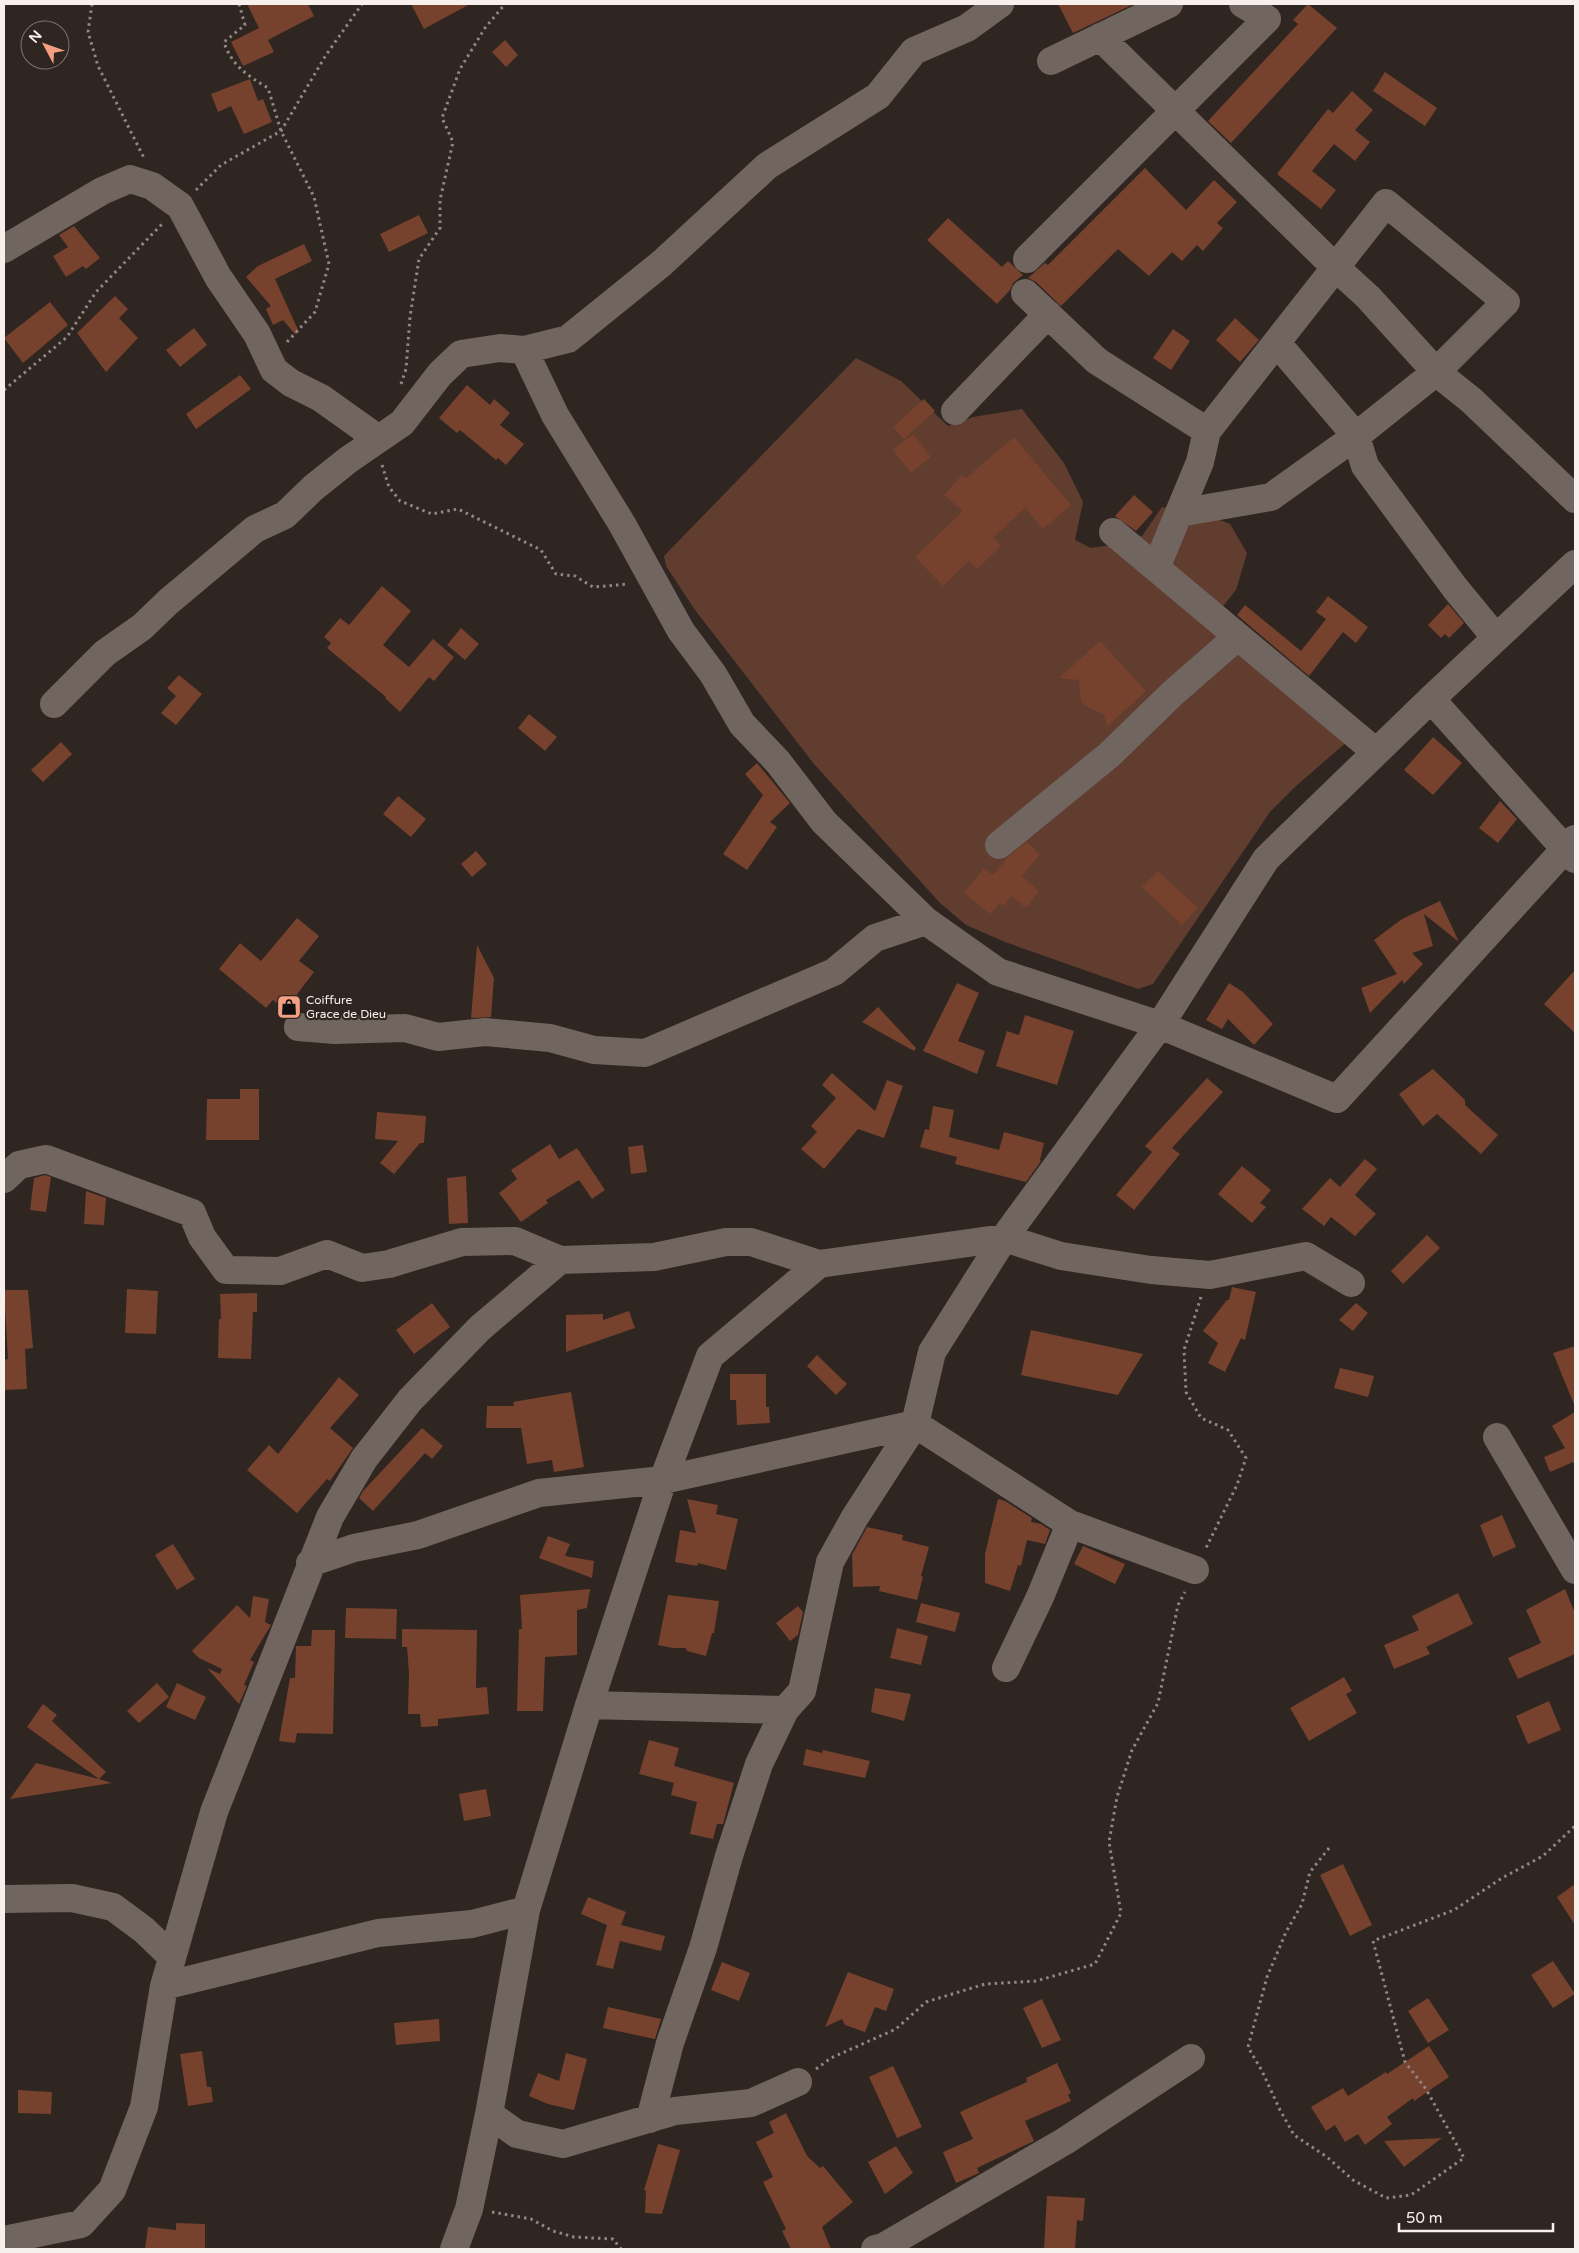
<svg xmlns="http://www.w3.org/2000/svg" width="1579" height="2253" font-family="'Varela Round',sans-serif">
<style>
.green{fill:#603d2f}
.building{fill:#76422d}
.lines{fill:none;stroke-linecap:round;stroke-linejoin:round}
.path{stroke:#908884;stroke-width:3;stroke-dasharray:2.5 4;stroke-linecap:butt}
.minor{stroke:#716560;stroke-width:28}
.labels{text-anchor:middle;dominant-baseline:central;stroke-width:4.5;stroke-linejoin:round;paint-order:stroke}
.poi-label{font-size:12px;fill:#f7f0ed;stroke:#2f2521;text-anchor:start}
</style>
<rect width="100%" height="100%" fill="#2f2521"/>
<!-- green -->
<path class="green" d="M 856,358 L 901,381 L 948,426 L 973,417 L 1022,409 L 1064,463 L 1083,502 L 1075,540 L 1091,548 L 1112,545 L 1142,536 L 1162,507 L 1209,516 L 1230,524 L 1247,553 L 1236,590 L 1208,625 L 1356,734 L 1296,786 L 1270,812 L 1153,984 L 1138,989 L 1005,942 L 966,925 L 940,903 L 814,764 L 695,610 L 666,566 L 664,556 Z"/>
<!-- building -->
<path class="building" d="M 247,4 L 308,4 L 314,16 L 268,40 L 274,52 L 243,66 L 231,42 L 259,28 Z
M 411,4 L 470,4 L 424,29 Z
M 1058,4 L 1134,4 L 1073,33 Z
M 1308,4 L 1337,28 L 1231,143 L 1208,121 L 1298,24 L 1293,20 Z
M 505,40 L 518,55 L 506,67 L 492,52 Z
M 1385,72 L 1437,108 L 1425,126 L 1373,91 Z
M 250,79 L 258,101 L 263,99 L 272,122 L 244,134 L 231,106 L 218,112 L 211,94 Z
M 1352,91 L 1373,110 L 1355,130 L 1370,142 L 1355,161 L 1334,144 L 1312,171 L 1336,190 L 1321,209 L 1277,174 L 1328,109 L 1333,113 Z
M 1145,168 L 1186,210 L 1214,180 L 1237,202 L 1217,223 L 1223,228 L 1203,251 L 1197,245 L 1182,261 L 1172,252 L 1149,276 L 1118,249 L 1061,306 L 1036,282 L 1028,278 L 1045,263 L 1048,265 Z
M 419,215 L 428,233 L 389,252 L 380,234 Z
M 948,218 L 1002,267 L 1008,261 L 1023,275 L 1013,283 L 1010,290 L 997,304 L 927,240 Z
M 74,226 L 100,258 L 86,269 L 83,266 L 66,277 L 53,256 L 68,247 L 59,235 Z
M 304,244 L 312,261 L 275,279 L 299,332 L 295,334 L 283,320 L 273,325 L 266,309 L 271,306 L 246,277 L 258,266 Z
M 115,296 L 128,309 L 119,318 L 138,338 L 106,372 L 77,333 Z
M 50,302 L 68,325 L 23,363 L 4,338 Z
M 1235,318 L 1259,340 L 1240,362 L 1216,340 Z
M 194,328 L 207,345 L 180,367 L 166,350 Z
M 1173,329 L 1190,341 L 1171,370 L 1153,358 Z
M 240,375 L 251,389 L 196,429 L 186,414 Z
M 467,385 L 490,405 L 494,399 L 510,413 L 500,425 L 524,444 L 506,465 L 498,458 L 496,460 L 460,430 L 457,433 L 439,418 Z
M 924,399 L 935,411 L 904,439 L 893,427 Z
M 913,434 L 931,457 L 911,473 L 893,450 Z
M 1014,437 L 1071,505 L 1043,529 L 1025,508 L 993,538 L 1001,546 L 977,569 L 969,561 L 943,586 L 915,557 L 963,511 L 944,495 L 962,475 L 966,478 Z
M 1134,495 L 1153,512 L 1136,531 L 1115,516 Z
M 382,586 L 411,611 L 383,645 L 409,667 L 433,639 L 454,657 L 434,681 L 429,677 L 400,712 L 385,698 L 386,697 L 327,648 L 331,643 L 324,637 L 340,618 L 349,625 Z
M 1328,596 L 1368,627 L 1356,643 L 1343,632 L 1309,676 L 1237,615 L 1245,605 L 1301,651 L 1326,619 L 1316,612 Z
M 1448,604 L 1464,623 L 1449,638 L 1445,634 L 1441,638 L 1428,625 Z
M 461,628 L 479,644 L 465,660 L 447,645 Z
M 1100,641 L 1146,691 L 1108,726 L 1103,714 L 1089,708 L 1081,702 L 1079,680 L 1059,678 Z
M 179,675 L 202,694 L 176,725 L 161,713 L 176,696 L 167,688 Z
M 529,714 L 557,737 L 545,751 L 518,728 Z
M 1433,737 L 1462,763 L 1433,795 L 1404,770 Z
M 61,742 L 72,754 L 43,782 L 31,770 Z
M 757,763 L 790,803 L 770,822 L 777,827 L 747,870 L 723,854 L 763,795 L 745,774 Z
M 398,796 L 426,819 L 411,837 L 383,814 Z
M 1500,801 L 1517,819 L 1498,843 L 1479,828 Z
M 1027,842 L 1040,854 L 1022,876 L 1039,891 L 1026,908 L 1011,896 L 1003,906 L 1000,903 L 990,914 L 964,893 L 984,868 L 993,875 L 1008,857 Z
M 476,851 L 487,864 L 472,877 L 461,864 Z
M 1158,871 L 1198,908 L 1182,925 L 1142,887 Z
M 1440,901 L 1459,942 L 1424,914 L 1433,946 L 1412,953 L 1423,964 L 1404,984 L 1402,980 L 1370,1013 L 1361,988 L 1397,974 L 1374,940 L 1402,919 Z
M 297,918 L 319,936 L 299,961 L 314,972 L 285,1010 L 273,1000 L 266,1008 L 219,969 L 240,943 L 261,961 Z
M 477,945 L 494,978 L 491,1017 L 471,1018 Z
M 1575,970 L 1575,1033 L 1544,1004 Z
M 957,983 L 979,993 L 958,1041 L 985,1051 L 977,1074 L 923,1051 Z
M 1229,983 L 1243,992 L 1273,1024 L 1254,1045 L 1228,1019 L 1222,1029 L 1206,1020 Z
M 878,1007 L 916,1048 L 914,1051 L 862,1022 Z
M 1025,1015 L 1074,1031 L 1057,1085 L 996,1066 L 1007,1031 L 1019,1035 Z
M 1433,1069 L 1465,1100 L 1465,1105 L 1498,1135 L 1481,1154 L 1437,1114 L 1423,1126 L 1399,1094 Z
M 832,1073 L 875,1111 L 887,1080 L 903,1086 L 884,1138 L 858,1129 L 824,1169 L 801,1149 L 817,1132 L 811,1126 L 836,1098 L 822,1085 Z
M 1207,1078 L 1223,1092 L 1172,1148 L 1180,1154 L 1134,1210 L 1116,1195 L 1152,1152 L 1145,1146 Z
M 240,1089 L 259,1089 L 259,1140 L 206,1140 L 207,1099 L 240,1099 Z
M 933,1106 L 954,1110 L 949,1137 L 999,1150 L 1004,1132 L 1044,1143 L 1040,1160 L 1041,1161 L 1026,1182 L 955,1164 L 957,1157 L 920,1147 L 925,1129 L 929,1130 Z
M 377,1112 L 426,1116 L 424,1143 L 420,1143 L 394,1174 L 380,1163 L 398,1141 L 375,1139 Z
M 550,1144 L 559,1159 L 577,1148 L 605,1190 L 592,1199 L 579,1180 L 546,1200 L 548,1203 L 521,1222 L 499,1193 L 517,1179 L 511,1170 Z
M 643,1145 L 647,1172 L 631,1174 L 628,1147 Z
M 1365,1159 L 1377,1169 L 1355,1195 L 1376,1214 L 1355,1236 L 1331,1217 L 1324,1226 L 1302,1209 L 1330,1178 L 1340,1187 Z
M 1242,1166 L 1271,1190 L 1260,1203 L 1266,1207 L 1252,1223 L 1218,1194 Z
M 45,1175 L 51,1177 L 46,1212 L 30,1210 L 34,1178 Z
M 466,1176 L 468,1223 L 449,1224 L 447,1178 Z
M 86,1191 L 106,1198 L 104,1225 L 84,1224 Z
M 1427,1235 L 1440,1248 L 1403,1284 L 1391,1271 Z
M 1232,1287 L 1256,1292 L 1245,1340 L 1241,1338 L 1225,1372 L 1208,1363 L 1218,1343 L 1203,1331 L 1227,1300 L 1229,1300 Z
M 127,1289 L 158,1291 L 156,1334 L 125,1333 Z
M 4,1290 L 28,1290 L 33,1348 L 25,1349 L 27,1389 L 4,1390 L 4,1360 L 8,1359 Z
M 257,1293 L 257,1312 L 253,1312 L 251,1359 L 218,1358 L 219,1319 L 221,1319 L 220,1294 Z
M 432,1303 L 450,1327 L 414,1354 L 396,1330 Z
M 1356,1303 L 1368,1313 L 1353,1331 L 1339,1320 Z
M 629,1311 L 635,1328 L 566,1352 L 566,1315 L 603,1314 L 603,1320 Z
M 1031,1330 L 1143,1354 L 1118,1395 L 1021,1375 Z
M 1575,1346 L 1575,1407 L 1553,1353 Z
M 817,1355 L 847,1384 L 836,1395 L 807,1366 Z
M 1340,1368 L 1374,1376 L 1368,1397 L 1334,1388 Z
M 730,1374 L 766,1374 L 766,1407 L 769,1407 L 770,1423 L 737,1425 L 736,1400 L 730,1400 Z
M 339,1377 L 359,1395 L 330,1428 L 353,1448 L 330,1481 L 327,1479 L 297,1513 L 247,1470 L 269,1445 L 278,1454 Z
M 571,1392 L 584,1467 L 554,1472 L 552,1460 L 527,1464 L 521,1428 L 486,1428 L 487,1406 L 514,1406 L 513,1402 Z
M 1575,1412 L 1575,1466 L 1573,1462 L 1550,1472 L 1544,1457 L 1565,1448 L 1552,1426 Z
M 422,1428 L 443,1446 L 432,1459 L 425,1453 L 373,1511 L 359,1498 L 363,1491 Z
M 687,1499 L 718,1505 L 716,1514 L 738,1519 L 726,1570 L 698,1563 L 697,1566 L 675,1562 L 680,1530 L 696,1533 Z
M 998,1499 L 1005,1501 L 1032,1518 L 1031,1522 L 1041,1524 L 1050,1530 L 1045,1544 L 1027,1540 L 1021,1566 L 1018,1565 L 1010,1591 L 985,1583 L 985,1554 Z
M 1502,1515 L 1516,1547 L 1493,1557 L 1480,1525 Z
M 867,1527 L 903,1535 L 902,1540 L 929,1547 L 921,1576 L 923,1577 L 917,1600 L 879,1591 L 880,1586 L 853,1587 L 852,1555 Z
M 548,1536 L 570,1544 L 565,1556 L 594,1561 L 592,1578 L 539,1558 Z
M 173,1544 L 195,1579 L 177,1590 L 155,1555 Z
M 1083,1546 L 1125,1564 L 1115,1584 L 1074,1564 Z
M 590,1589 L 587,1608 L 577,1610 L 577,1655 L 545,1657 L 543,1711 L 517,1711 L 519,1629 L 522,1629 L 520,1595 Z
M 1565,1589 L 1575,1613 L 1575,1654 L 1518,1679 L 1508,1658 L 1541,1643 L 1526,1610 Z
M 1458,1593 L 1473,1624 L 1426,1647 L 1430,1654 L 1394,1669 L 1384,1645 L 1419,1630 L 1412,1616 Z
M 668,1595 L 719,1601 L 714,1633 L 712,1633 L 706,1656 L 687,1651 L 686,1648 L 673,1648 L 658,1645 Z
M 253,1596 L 269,1599 L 265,1622 L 271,1625 L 250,1660 L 254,1662 L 244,1685 L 247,1686 L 239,1704 L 207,1668 L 220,1674 L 222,1669 L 199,1658 L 192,1651 L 237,1605 L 250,1618 Z
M 921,1603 L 960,1613 L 955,1632 L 916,1622 Z
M 798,1606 L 803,1612 L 798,1635 L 790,1641 L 776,1623 Z
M 346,1608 L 397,1609 L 396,1639 L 345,1638 Z
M 897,1628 L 928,1636 L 921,1665 L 890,1658 Z
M 402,1629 L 477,1630 L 476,1688 L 487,1687 L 489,1714 L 438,1719 L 438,1726 L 421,1727 L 420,1714 L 408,1714 L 409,1673 L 407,1647 L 402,1647 Z
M 312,1630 L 335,1630 L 333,1734 L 297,1733 L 295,1743 L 279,1741 L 290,1678 L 295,1678 L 296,1646 L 311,1646 Z
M 1344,1677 L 1352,1691 L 1346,1694 L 1357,1713 L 1309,1741 L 1290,1708 Z
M 157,1683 L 169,1697 L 139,1723 L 127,1711 Z
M 177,1683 L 206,1697 L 195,1720 L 166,1707 Z
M 875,1688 L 911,1694 L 904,1721 L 871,1712 Z
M 1549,1701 L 1561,1730 L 1528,1744 L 1516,1716 Z
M 43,1704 L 57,1715 L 52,1721 L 106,1772 L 99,1779 L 112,1783 L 10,1799 L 36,1763 L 99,1779 L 27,1727 Z
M 649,1740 L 679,1748 L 674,1766 L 734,1783 L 723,1824 L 717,1824 L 713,1839 L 690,1834 L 697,1802 L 671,1795 L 674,1783 L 639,1774 Z
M 806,1749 L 822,1753 L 823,1750 L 870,1761 L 865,1778 L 803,1765 Z
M 486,1789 L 491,1816 L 464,1821 L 459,1794 Z
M 1343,1864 L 1372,1925 L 1350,1936 L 1320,1875 Z
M 1575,1884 L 1575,1925 L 1557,1897 Z
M 588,1897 L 626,1912 L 621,1925 L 665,1936 L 661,1951 L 620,1941 L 613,1969 L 596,1965 L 607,1925 L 581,1914 Z
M 1553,1961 L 1575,1994 L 1553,2008 L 1531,1975 Z
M 722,1962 L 750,1973 L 739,2001 L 711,1990 Z
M 848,1972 L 894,1989 L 886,2011 L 875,2007 L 865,2032 L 845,2025 L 842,2019 L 825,2027 Z
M 1428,1998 L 1449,2030 L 1428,2043 L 1408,2011 Z
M 1042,1999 L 1061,2040 L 1042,2048 L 1023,2008 Z
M 608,2007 L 661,2019 L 655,2039 L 603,2028 Z
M 439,2019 L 440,2041 L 396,2045 L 394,2023 Z
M 1429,2046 L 1449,2077 L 1414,2101 L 1413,2098 L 1387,2117 L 1392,2124 L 1365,2145 L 1358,2134 L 1345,2142 L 1335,2125 L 1326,2131 L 1311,2107 L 1343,2088 L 1348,2096 L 1386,2072 L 1387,2074 Z
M 202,2051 L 207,2087 L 211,2087 L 213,2102 L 188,2106 L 180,2054 Z
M 566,2053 L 587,2059 L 574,2110 L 548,2104 L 529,2096 L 538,2073 L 559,2081 Z
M 1057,2063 L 1071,2093 L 1068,2095 L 1071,2101 L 1025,2121 L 1034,2141 L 977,2168 L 979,2173 L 956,2183 L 943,2152 L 973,2139 L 960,2112 L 1027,2082 L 1026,2078 Z
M 893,2066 L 922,2127 L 897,2138 L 869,2077 Z
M 18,2090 L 52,2092 L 51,2114 L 18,2113 Z
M 786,2113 L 807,2156 L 820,2168 L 823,2166 L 853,2202 L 822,2227 L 831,2249 L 791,2249 L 782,2231 L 786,2229 L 763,2182 L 773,2177 L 756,2142 L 774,2133 L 769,2122 Z
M 1442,2138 L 1404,2167 L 1384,2141 L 1400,2140 Z
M 658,2144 L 680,2150 L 662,2214 L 645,2213 L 646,2191 L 644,2190 Z
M 896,2146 L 913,2173 L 885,2194 L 868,2162 Z
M 1047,2196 L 1085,2198 L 1083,2221 L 1077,2220 L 1075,2249 L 1044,2249 Z
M 176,2223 L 205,2224 L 205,2249 L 145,2249 L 148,2227 L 176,2230 Z"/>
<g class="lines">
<!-- path -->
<path class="path" d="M 92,4 L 88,32 L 98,66 L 144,158
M 239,4 L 245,25 L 224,42 C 231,65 248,76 268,88 L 281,131 L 314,197 L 329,264 L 315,312 L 287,342
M 196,190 L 221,165 L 281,131 L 326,55 L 362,4
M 401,384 L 406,369 L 410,317 L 419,259 L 440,228 L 440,200 L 453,142 L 442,118 L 460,69 L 485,28 L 505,4
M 4,390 L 67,337 L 96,292 L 164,222
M 382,465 L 389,487 L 400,501 L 432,514 L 458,509 L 541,550 L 556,574 L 575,576 L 593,587 L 629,584
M 1201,1297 L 1184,1350 L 1186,1392 L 1201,1418 L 1228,1430 L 1246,1458 L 1237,1485 L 1205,1550
M 1329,1848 L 1310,1872 L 1302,1904 L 1286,1932 L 1267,1977 L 1248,2047 L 1262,2071 L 1280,2110 L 1294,2135 L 1327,2157 L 1353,2180 L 1386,2198 L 1411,2195 L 1464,2158 L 1426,2089 L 1405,2062 L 1373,1941 L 1454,1910 L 1502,1878 L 1543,1856 L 1575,1826
M 816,2069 L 831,2058 L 896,2029 L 926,2002 L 985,1984 L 1036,1981 L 1095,1964 L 1121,1913 L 1109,1842 L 1117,1797 L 1132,1750 L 1158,1703 L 1178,1605 L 1185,1592
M 492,2212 L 531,2219 L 553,2231 L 574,2237 L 613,2239 L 621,2249"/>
<!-- minor -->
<path class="minor" d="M 1100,37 L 1335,267 L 1368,297 L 1436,372 L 1471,400 L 1575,499
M 1051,61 L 1169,4
M 4,249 L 102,191 L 130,179 L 152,186 L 180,206 L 218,277 L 257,334 L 274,370 L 291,383 L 321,398 L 377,438
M 1027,259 L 1267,19 L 1243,4
M 1025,293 L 1097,361 L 1207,431
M 1277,343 L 1356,436 L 1365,466 L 1455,588 L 1496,638
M 524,350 L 555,415 L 622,524 L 681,631 L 713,674 L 742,724 L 778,762 L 824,822 L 926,921 L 998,972 L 1160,1025 L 1337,1099 L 1565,849 L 1575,859
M 955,411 L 1048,314
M 1113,532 L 1376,752
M 1156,568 L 1200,462 L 1207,431 L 1386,203 L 1506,302 L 1436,372 L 1356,436 L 1271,497 L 1179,513
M 1431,699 L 1565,849 L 1575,839
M 54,704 L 105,653 L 142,627 L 168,602 L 255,529 L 285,515 L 313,488 L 348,460 L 402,423 L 440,374 L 461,354 L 500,348 L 524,350 L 568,339 L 662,263 L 767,166 L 878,96 L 914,51 L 967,28 L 1000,4
M 999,845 L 1109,755 L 1173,693 L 1237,637
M 298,1027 L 335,1030 L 405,1028 L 438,1037 L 485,1032 L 550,1038 L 594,1050 L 645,1053 L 834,972 L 875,938 L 926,921
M 4,1179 L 19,1165 L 46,1159 L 192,1213 L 202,1237 L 226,1270 L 280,1271 L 327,1254 L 362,1268 L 389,1264 L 462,1242 L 515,1241 L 560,1260
M 1497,1437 L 1575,1570
M 310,1563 L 354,1548 L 418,1535 L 539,1493 L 663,1480 L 915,1424 L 1070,1524 L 1195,1570
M 1006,1668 L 1040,1597 L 1070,1524
M 589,1705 L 785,1710
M 4,1899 L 72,1898 L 113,1907 L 144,1930 L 172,1957
M 164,1986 L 378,1933 L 472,1924 L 526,1910
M 489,2114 L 517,2134 L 563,2144 L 675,2111 L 751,2103 L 798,2082
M 650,2119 L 670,2043 L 703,1948 L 729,1856 L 759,1764 L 785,1710 L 802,1691 L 830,1562 L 855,1517 L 915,1424 L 932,1352 L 1004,1238 L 1160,1025 L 1266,859 L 1431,699 L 1575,564
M 4,2240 L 81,2224 L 112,2190 L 144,2107 L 164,1986 L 214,1812 L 330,1517 L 364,1459 L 410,1400 L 480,1328 L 560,1260 L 654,1257 L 726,1242 L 751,1242 L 819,1264
M 454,2249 L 469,2209 L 489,2114 L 526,1910 L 589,1705 L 663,1480 L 710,1356 L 819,1264 L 1004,1238 L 1061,1256 L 1151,1270 L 1210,1275 L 1306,1256 L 1351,1283
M 875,2249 L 883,2247 L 1065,2141 L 1191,2058"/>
</g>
<!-- icons -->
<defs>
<symbol id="shop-square" viewBox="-11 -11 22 22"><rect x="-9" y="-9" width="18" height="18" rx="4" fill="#f2a07f" stroke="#2f2521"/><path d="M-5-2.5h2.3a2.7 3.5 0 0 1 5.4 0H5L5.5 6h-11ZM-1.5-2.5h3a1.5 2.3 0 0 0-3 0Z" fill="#111"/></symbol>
</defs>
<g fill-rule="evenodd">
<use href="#shop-square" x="275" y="993" width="28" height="28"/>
</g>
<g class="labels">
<!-- poi labels -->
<g class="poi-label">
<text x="306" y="1000">Coiffure<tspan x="306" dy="14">Grace de Dieu</tspan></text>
</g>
</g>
<!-- border -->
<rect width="1579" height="2253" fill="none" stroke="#f7f0ed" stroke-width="10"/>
<!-- north arrow -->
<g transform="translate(45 45) rotate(311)"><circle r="24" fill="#2f2521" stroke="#7f7673"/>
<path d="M0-4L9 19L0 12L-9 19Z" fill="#f2a07f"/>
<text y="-8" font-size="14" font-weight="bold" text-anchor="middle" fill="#f7f0ed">N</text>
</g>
<!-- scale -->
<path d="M1399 2223v8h154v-8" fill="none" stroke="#f7f0ed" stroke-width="2.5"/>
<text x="1406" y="2223" font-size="15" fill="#f7f0ed" stroke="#2f2521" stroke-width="4" paint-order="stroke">50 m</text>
</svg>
